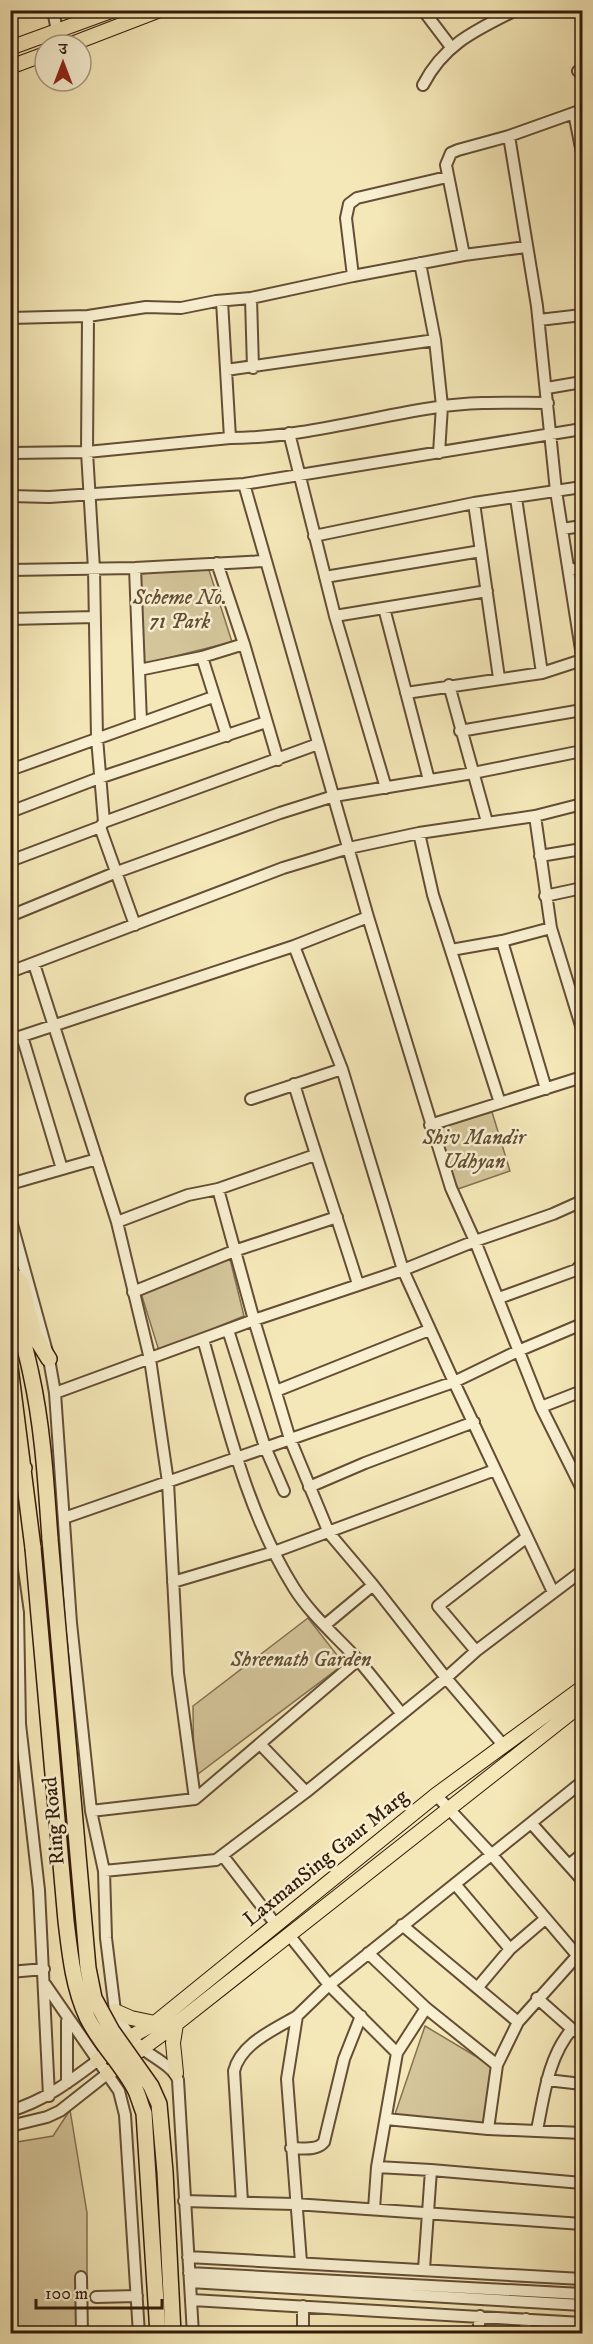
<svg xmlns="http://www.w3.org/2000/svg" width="593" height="2344" font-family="'IM FELL DW Pica','Noto Serif Devanagari',serif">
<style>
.green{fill:#d4c59a;stroke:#847052;stroke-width:1.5}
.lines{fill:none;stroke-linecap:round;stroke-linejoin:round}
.minor-casing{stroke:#644e35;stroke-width:14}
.major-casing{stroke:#331a09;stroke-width:16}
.highway-casing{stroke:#331a09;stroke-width:18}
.minor{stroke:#f8f0d1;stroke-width:10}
.major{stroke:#f5e8b8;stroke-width:14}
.highway{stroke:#f5e8b8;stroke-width:15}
.highway-bridge-casing{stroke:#331a09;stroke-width:18;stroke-linecap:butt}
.highway-bridge{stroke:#f5e8b8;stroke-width:15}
.labels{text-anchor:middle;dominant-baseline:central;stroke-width:5;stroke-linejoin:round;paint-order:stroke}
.park-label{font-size:21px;font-style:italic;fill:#634d34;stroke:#f8f0d1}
.street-label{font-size:21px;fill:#331a09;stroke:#f8f0d1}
</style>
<rect width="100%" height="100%" fill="#f5e8b8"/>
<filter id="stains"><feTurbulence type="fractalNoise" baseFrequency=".00333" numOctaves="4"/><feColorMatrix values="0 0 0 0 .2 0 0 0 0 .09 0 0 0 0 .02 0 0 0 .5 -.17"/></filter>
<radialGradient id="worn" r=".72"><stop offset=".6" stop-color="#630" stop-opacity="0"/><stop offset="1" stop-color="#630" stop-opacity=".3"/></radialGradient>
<!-- green -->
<path class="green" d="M 208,567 L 232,642 L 143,664 L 140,574 Z
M 492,1112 L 510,1171 L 458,1189 L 436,1129 Z
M 230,1259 L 244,1316 L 159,1351 L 141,1293 Z
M 308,1618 L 344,1664 L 194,1777 L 193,1706 Z
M 425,2026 L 492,2066 L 483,2123 L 394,2117 Z
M 70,2110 L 87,2213 L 87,2333 L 11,2334 L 11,2143 L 53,2136 Z"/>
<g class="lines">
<defs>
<path id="minor" d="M 53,10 L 57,31
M 423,10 L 451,47
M 578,71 L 582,70
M 423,85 C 444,44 476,30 516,10
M 582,110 L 509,136 L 537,306 L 556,491 L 582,656
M 574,113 L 582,153
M 464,255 L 446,165 L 451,153 L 458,150 L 509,136
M 420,263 L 435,340 L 442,406 L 439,453
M 353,276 L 346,218 L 349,204 L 357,198 L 447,177
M 251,298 L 253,368
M 88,316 L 87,452 L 94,569 L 97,738 L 104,822 L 100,827 L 135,925
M 10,318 L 88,316 L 146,307 L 181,308 L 216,301 L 251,298 L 353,276 L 464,255 L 526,247
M 539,320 L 582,315
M 226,370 L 435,340
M 547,388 L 582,382
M 289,433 L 335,616 L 386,788
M 230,438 C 300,438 370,417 438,407 C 474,401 512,403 548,403
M 10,453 L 87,452 L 230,438 L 222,301
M 244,484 L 368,917 L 451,1188 L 475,1241 L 541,1407 L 582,1489
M 10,496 L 49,497 L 244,484 L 582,429
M 516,498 L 542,673
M 474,503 L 499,678
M 562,529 L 582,526
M 314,536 L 474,503 L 582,487
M 217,563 L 244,644 L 278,760
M 135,568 L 141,722
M 10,570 L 135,568 L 265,561
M 569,570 L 582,568
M 325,577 L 481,551
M 384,608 L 429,780
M 335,616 L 487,591
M 10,619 L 95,617
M 202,657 L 227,736
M 139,670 L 202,657 L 244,644
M 449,685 L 487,822
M 406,693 L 542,673 L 582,660
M 460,731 L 582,710
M 10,770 L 213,697
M 10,812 L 99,778 L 266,722
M 535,816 L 551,928 L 582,1029
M 104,822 L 318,744
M 419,833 L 433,895 L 500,1103
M 540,856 L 582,849
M 10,861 L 100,827
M 545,896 L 582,888
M 10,916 L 117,872 L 280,813 L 334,796 L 473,773 L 582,751
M 502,941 L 546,1089
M 294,946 L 342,1069 L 403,1270 L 454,1382 L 553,1592
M 451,950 L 502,941 L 551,928
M 34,964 L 117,1222 L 150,1359 L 168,1482 L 178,1673 L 195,1799
M 10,972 L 283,868 L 349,848 L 419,833 L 535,816 L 582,804
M 22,1036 L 62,1169
M 10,1040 L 294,946 L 368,917
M 294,1084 C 314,1151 337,1217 358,1284
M 251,1099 L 342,1069
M 430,1125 L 582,1077
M 10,1184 L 97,1159
M 218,1189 L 254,1320 L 290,1439 L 329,1533 L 373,1585 L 446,1678 L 504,1746
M 10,1217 L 49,1359 L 55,1393 L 71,1623 L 91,1811 L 104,1871 L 106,1938 L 115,2011 C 120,2024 133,2039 143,2049 C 154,2058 174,2067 178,2080 L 193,2334
M 117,1222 L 188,1195 L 218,1189 L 315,1155
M 133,1292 L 234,1251 L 337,1217
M 499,1298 L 576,1270 L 582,1264
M 228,1330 L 265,1447 L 284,1491
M 203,1339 C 227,1424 247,1513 294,1588 C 311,1615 337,1637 358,1660 C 373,1677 387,1696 402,1714
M 276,1391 L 429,1330
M 55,1393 L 254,1320 L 403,1270 L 475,1241 L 553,1214 L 582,1201
M 541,1407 L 582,1391
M 309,1487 L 365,1463 L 474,1422
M 64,1518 L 454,1382 L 518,1351 L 582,1324
M 10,1556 L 18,1613 L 20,1724 L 39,1890 L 49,2096
M 173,1582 L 274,1552 L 495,1470
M 325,1625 L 373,1585
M 476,1651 L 438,1606 L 527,1537
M 260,1744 L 306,1792
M 436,1795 L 491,1854 L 582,1961
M 91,1811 L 195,1799 L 358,1660
M 531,1823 L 582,1880
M 223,1856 L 277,1926
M 569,1865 L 582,1854
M 104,1871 L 216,1860 L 306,1792 L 446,1678 L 476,1651 L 582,1571
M 455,1884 L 510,1949
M 402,1925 L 518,2022
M 289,1935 L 329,1985 L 397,2053
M 368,1953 L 426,2008 L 497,2065
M 10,1972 L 44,1969
M 45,1984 L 119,2091 L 125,2115 L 139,2334
M 478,1987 L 510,1949 L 545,1919
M 537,1998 L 572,2029 L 582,2034
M 67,2021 L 67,2083
M 547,2080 L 582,2084
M 10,2111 C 44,2101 69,2082 97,2061
M 386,2119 L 488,2129 L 582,2133
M 10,2126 L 47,2117 L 60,2111 L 107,2074
M 488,2129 L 497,2065 L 518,2022 L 577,1956
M 537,2130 C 544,2096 548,2057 572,2029
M 291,2148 C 302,2148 317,2151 324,2142 L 344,2059 L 361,2016
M 377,2167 L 431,2170 L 582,2183
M 184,2201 L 295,2204 L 582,2224
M 242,2202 L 234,2071 C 241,2043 274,2030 297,2016
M 374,2209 L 377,2167 L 397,2053 L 426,2008
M 188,2257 L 582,2279
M 301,2262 L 287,2079 L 297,2016 L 329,1985 L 582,1782
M 424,2269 L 431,2170
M 189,2273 L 582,2294
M 81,2277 L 82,2334
M 190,2282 L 582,2305
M 96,2297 L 137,2296
M 192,2300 L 582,2323
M 303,2334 L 303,2306
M 478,2334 L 480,2316
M 525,2334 L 526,2319"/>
<path id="major" d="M 69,45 L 160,10
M 10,48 L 114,10
M 10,67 L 45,54
M 115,2011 L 131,2018 L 155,2023
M 97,2061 L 132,2036 L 155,2023 L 436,1795 L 582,1688
M 176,2073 L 173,2043 L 176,2024
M 107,2074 L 176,2024 L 582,1704"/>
<path id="highway" d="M 10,1272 L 21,1283 L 34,1335 L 49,1359
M 10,1289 C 17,1318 25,1346 31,1374 C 43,1428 46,1484 50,1539
M 10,1367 L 33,1548
M 10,1482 L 24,1468"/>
</defs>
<!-- minor casing -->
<use href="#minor" class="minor-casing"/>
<!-- major casing -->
<use href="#major" class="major-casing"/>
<!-- highway casing -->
<use href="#highway" class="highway-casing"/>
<!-- minor -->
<use href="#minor" class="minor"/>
<!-- major -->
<use href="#major" class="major"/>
<!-- highway -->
<use href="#highway" class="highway"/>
<defs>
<path id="highway-bridge" d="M 50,1539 L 88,1968 L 94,1998 L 112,2031 L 151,2086 L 159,2104 L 165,2172 L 173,2334
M 33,1548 L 66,1921 C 70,1954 73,1986 87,2017 C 100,2044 123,2065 136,2091 C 139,2098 141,2106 144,2113 L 158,2334"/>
</defs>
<!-- highway-bridge casing -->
<use href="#highway-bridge" class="highway-bridge-casing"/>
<!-- highway-bridge -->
<use href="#highway-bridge" class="highway-bridge"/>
</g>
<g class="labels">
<!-- park labels -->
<g class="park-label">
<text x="180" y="598">Scheme No.<tspan x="180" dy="24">71 Park</tspan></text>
<text x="474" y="1138">Shiv Mandir<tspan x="474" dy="24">Udhyan</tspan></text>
<text x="301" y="1660">Shreenath Garden</text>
</g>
<!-- street labels -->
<g class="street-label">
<text transform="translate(54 1821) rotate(-95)">Ring Road</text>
<text transform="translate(326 1858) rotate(-39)">LaxmanSing Gaur Marg</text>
</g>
</g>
<!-- margin -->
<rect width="593" height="2344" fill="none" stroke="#f5e8b8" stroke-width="36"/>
<rect x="12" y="12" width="569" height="2320" fill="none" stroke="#331a09" stroke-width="3"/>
<rect x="18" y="18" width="557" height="2308" fill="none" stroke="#331a09" stroke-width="1.5"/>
<!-- north arrow -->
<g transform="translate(63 63)"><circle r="28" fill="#f8f0d1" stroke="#a99a81" stroke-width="1.5"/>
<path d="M0-4.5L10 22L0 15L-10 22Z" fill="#8f2418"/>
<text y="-9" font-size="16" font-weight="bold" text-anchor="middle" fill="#331a09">उ</text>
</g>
<!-- scale -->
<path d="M36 2299v9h126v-9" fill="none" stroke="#331a09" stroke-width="3"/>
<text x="45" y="2299" font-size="18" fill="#331a09" stroke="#f8f0d1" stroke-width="4.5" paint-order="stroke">100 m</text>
<rect width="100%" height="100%" filter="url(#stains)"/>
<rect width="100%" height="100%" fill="url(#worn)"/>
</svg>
